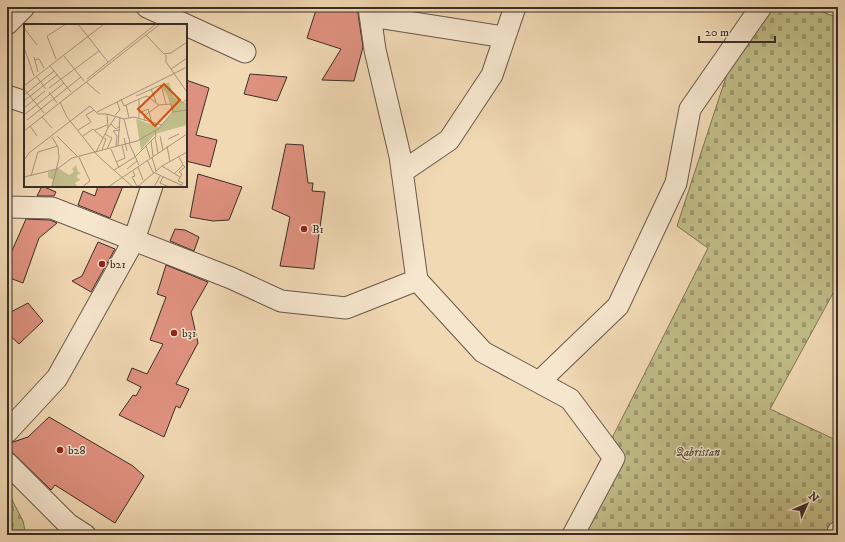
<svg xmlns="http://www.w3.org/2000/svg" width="845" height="542" font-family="'IM FELL DW Pica',serif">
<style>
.cemetery{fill:url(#cemetery-stones);stroke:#7d7658}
.building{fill:#df917f;stroke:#392e27}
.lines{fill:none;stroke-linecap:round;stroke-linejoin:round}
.street-casing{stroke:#67594a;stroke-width:23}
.street{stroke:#f6e6ce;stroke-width:21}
.poi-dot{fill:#8f2418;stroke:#f6e6ce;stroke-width:1.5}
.labels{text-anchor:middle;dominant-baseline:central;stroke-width:3;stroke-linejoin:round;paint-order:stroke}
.poi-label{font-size:12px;fill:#392e27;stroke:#f6e6ce;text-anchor:start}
.park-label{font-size:12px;font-style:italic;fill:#544b3a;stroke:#f6e6ce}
.inset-road{fill:none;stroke:#a7957c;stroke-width:1}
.view{fill:#ce5310;fill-opacity:0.15;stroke:#ce5310;stroke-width:2}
.inset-edge{fill:none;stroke:#392e27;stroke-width:2}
</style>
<defs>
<pattern id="cemetery-stones" width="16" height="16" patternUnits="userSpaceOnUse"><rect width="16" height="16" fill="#c1bd88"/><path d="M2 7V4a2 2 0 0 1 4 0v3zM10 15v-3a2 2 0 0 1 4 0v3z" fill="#9e9a6f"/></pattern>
</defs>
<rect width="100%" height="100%" fill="#f1d9b4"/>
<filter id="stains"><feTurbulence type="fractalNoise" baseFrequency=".005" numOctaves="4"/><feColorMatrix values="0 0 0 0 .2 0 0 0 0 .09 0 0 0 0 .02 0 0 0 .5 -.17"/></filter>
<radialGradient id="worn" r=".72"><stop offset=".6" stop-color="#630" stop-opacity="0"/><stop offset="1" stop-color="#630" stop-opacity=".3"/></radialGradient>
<!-- cemetery -->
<path class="cemetery" d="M 749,7 L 811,7 L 838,18 L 838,284 L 770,409 L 838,441 L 838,524 L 835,535 L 563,535 L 708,248 L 677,226 Z
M 7,490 L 23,521 L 26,535 L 7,535 Z"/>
<!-- building -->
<path class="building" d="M 317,7 L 357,7 L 363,47 L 354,81 L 322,80 L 341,49 L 307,38 Z
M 250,74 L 287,77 L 277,101 L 244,94 Z
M 186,80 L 209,88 L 196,135 L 217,140 L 210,167 L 186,161 Z
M 286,144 L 303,145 L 308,183 L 313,183 L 312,191 L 325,192 L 314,269 L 280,266 L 290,217 L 272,209 Z
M 198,174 L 242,187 L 229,220 L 213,221 L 190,217 Z
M 42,186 L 56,192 L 54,196 L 37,196 Z
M 98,186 L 123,186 L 110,218 L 78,205 L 83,191 L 95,196 Z
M 26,219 L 50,220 L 57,223 L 39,238 L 23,283 L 7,277 L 12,262 L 7,266 L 7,262 Z
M 175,229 L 185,230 L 199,237 L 194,251 L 170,241 Z
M 98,242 L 115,249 L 91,292 L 72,281 L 82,276 Z
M 166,265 L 208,282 L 191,312 L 198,343 L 176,384 L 189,389 L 180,408 L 176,406 L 164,437 L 119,415 L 133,395 L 136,396 L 141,387 L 127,380 L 132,368 L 147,374 L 163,344 L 150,340 L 166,297 L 157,294 Z
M 28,303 L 43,321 L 19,344 L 7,333 L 7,314 Z
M 49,417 L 133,466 L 144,476 L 115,523 L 55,485 L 51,490 L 15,455 L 7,449 L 7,444 L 28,437 Z"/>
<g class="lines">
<defs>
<path id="street" d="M 147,7 L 186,25
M 369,7 L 375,50 L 400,156 L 417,280 L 483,352 L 570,399 L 614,458 L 573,535
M 370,16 L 504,37
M 7,24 L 24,7
M 186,25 L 245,52
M 7,96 L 25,102
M 402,172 L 449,140 L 492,75 L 515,7
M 7,207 L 52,208 L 231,278 L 281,301 L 346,308 L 417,280
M 539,382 L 618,306 L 676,183 L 690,109 L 761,7
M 7,432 L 57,378 L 134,240 L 152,186
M 7,463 L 68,524 L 85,535
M 837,535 L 838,532"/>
</defs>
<!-- street casing -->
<use href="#street" class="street-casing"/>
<!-- street -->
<use href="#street" class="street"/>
</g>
<!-- markers -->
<g class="poi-dot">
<circle cx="304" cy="229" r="4"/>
<circle cx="102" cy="264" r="4"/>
<circle cx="174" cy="333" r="4"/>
<circle cx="60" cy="450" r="4"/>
</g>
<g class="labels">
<!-- poi labels -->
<g class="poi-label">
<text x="312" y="229">B1</text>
<text x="110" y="264">b21</text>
<text x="182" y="333">b31</text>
<text x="68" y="450">b28</text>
</g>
<!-- park labels -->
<g class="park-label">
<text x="698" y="452">Qabristan</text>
</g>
</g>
<!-- overview -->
<g transform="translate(24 24)">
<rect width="163" height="163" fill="#f1d9b4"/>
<path d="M 145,58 L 150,74 L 154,73 L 156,77 L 163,79 L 163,101 L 131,110 L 117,126 L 112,95 L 135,103 L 149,89 L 143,71 L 137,62 ZM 52,141 L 54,148 L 57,149 L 52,152 L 56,156 L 51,159 L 53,162 L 27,163 L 29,156 L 24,153 L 24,148 L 34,144 L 45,151 L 50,148 L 48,145 Z" fill="#c1bd88"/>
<path class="inset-road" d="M 54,0 L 84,38M 0,4 L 13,21M 122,11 L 140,30 L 147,29 L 163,18M 1,26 L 10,52M 142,31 L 142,38 L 163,68M 40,32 L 60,57M 10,33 L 14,48M 32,35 L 23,12 L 42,0M 11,36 L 15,35 L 20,44M 26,42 L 47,68M 147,45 L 163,34M 12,52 L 22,65M 63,55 L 132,0M 62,58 L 76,70M 0,62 L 80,0M 25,64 L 75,27M 0,65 L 20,89M 127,65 L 132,78M 25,68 L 33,79M 0,71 L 30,47M 112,72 L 137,61 L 142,80M 154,73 L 158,79 L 163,75M 97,75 L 100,82 L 115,75M 0,77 L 33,51M 36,78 L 43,93 L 74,132 L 109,163M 102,81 L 105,94M 0,84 L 21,67M 73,88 L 163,43M 115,89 L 124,85 L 128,99M 83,90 L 100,95 L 110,93 L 138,101M 0,91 L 40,59M 91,91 L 96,86 L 93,78M 18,93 L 28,104M 100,95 L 106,119M 115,95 L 115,75 L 123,72 L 135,81 L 147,80 L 149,88M 3,96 L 57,53M 121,97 L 120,92 L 135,81M 87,100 L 92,105 L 96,102M 6,102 L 13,112M 84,104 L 92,92M 54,106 L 67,98 L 62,91 L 70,86M 71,106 L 83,101M 0,107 L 136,0M 81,110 L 88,114 L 83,125M 33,112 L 54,133M 59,112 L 69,105 L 78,113M 136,112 L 139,126M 28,113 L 34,123 L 35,134 L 28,163M 78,113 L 82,115 L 78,126M 131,113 L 134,129M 100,114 L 103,127M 144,115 L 155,110M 127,117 L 129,132M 105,119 L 115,141M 92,122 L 93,112 L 89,107 L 96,106M 94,122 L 96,93M 122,122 L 126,134M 143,122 L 146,138M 87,125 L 95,144M 55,133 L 66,157 L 58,163M 128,133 L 132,147M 0,136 L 5,129 L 66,82 L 74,90 L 83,90 L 84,104 L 72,128M 123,136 L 130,150M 92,138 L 101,134 L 98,121M 138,142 L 156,153M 114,143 L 119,156M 103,145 L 113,137M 90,146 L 111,133 L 132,112 L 131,107M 109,147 L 111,152 L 108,153 L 113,162M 131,149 L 157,161M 150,150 L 159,141 L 155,133M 7,152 L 14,128 L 34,122M 0,153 L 33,145 L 48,134 L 113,117 L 134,105 L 149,88 L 163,86M 139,153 L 136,159 L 145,163M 84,163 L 163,110M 113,163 L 138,142 L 163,128M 130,163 L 136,152M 156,163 L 159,159 L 154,157 L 158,150 L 155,148 L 161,143 L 159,141"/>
<path class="view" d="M 140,60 L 156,76 L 131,102 L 114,85 Z"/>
<rect width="163" height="163" class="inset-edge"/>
</g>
<!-- margin -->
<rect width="845" height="542" fill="none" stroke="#f1d9b4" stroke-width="24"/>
<rect x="8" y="8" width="829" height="526" fill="none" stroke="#392e27" stroke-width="2"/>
<rect x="12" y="12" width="821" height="518" fill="none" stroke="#392e27"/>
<!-- north arrow -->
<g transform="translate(807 504) rotate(45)" stroke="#f6e6ce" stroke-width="3" paint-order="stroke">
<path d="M0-3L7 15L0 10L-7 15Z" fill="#392e27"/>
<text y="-6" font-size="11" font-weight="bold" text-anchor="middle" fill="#392e27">N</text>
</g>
<!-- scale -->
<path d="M699 36v6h76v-6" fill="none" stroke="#392e27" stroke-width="2"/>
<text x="705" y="36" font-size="12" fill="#392e27" stroke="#f6e6ce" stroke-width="3" paint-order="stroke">20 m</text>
<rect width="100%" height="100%" filter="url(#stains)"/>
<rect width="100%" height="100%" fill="url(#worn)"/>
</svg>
